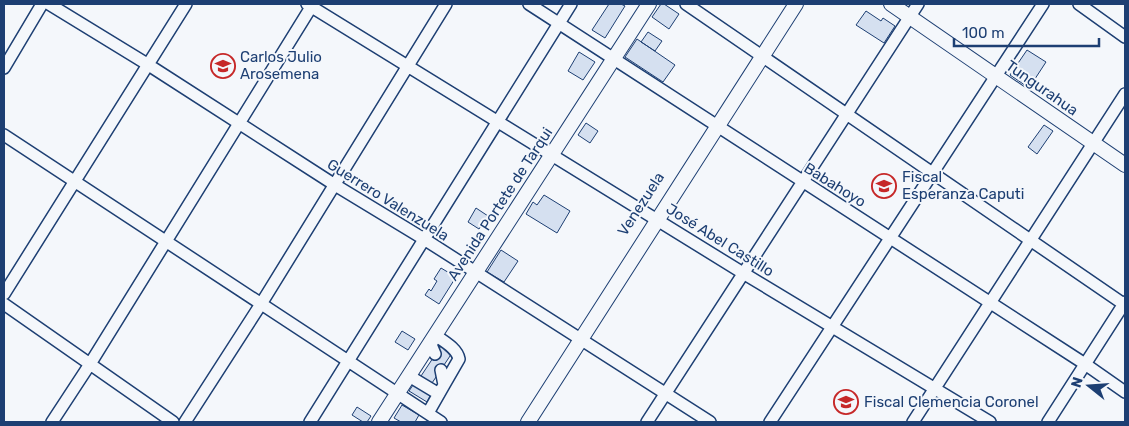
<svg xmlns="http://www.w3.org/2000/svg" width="1129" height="426" font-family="Rubik,sans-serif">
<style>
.building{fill:#d5e0f0;stroke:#1d3f73}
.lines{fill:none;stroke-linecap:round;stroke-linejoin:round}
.minor-casing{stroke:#1d3f73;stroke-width:14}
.major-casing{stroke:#1d3f73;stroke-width:16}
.minor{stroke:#f4f7fb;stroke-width:11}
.major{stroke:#f4f7fb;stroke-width:14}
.labels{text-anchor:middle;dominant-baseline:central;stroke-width:4;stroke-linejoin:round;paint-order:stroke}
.poi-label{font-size:15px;fill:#1d3f73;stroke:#f4f7fb;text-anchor:start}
.street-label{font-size:15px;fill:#1d3f73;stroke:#f4f7fb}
</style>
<rect width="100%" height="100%" fill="#f4f7fb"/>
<!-- building -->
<path class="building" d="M 609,4 L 621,4 L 625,6 L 605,38 L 592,30 Z
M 661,4 L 664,4 L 679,14 L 669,29 L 652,17 Z
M 866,11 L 881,21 L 883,18 L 895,26 L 884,43 L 856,25 Z
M 648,32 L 662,41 L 655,51 L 641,42 Z
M 637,39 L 675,65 L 663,82 L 625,57 Z
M 1027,50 L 1046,62 L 1029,88 L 1010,75 Z
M 579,52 L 595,62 L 583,80 L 568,71 Z
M 586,123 L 598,131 L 590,143 L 578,135 Z
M 1044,125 L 1053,131 L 1037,154 L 1028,147 Z
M 544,195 L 570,211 L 557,233 L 526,214 L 533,202 L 537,205 Z
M 476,208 L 488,216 L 479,229 L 468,222 Z
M 501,250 L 518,261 L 504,282 L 487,272 Z
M 441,268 L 456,277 L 439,304 L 425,295 L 429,289 L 431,291 L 437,281 L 434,279 Z
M 402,331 L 415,339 L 408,350 L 395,342 Z
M 441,346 L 452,353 L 430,386 L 419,379 Z
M 415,382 L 432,392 L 427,402 L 409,391 Z
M 402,405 L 419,415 L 415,422 L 401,422 L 394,418 Z
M 357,407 L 371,416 L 367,422 L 363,422 L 352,415 Z"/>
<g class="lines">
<defs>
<path id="minor" d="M 49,4 L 147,64 L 335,185 L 424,239 L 710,422
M 307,4 L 743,273 L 990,422
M 529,4 L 1085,364 L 1125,392
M 686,4 L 1125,305
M 1079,4 L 1125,37
M 4,68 L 42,4
M 4,135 L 441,422
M 4,294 L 186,4
M 4,304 L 173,422
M 435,335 C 443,341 457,348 459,359 L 444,385
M 430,342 L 435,354
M 409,376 L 439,394
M 428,413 L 444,385 L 441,370
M 52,422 L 90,364 L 313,4
M 185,422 L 261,304 L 446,4
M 310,422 L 571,4
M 647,422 L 918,4
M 770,422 L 1043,4
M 913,422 L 1125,94
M 1048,422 L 1125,302"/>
<path id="major" d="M 891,4 L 1125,165
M 379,422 L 649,4
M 528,422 L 796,4"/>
</defs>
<!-- minor casing -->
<use href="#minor" class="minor-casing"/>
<!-- major casing -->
<use href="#major" class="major-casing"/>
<!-- minor -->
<use href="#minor" class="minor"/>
<!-- major -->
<use href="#major" class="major"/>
</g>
<!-- icons -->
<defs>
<symbol id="school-ring" viewBox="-11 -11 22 22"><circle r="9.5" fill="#f4f7fb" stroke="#c62828" stroke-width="1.5"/><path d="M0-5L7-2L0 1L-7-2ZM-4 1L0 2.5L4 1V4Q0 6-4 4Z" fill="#c62828"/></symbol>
</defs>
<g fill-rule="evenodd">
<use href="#school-ring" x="209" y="52" width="28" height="28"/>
<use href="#school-ring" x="870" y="172" width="28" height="28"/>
<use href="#school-ring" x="832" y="388" width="28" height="28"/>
</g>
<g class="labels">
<!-- poi labels -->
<g class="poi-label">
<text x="240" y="57">Carlos Julio<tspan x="240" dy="17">Arosemena</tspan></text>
<text x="902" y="177">Fiscal<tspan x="902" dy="17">Esperanza Caputi</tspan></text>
<text x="864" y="402">Fiscal Clemencia Coronel</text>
</g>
<!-- street labels -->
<g class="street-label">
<text transform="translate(1042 88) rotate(35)">Tungurahua</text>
<text transform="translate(835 185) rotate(32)">Babahoyo</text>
<text transform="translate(388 200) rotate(32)">Guerrero Valenzuela</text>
<text transform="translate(500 204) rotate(-57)">Avenida Portete de Tarqui</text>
<text transform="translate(641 204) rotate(-57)">Venezuela</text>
<text transform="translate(720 240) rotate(32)">José Abel Castillo</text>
</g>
</g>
<!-- border -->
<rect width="1129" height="426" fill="none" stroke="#1d3f73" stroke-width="10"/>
<!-- north arrow -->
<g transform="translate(1089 386) rotate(287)" stroke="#f4f7fb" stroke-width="4" paint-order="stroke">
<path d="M0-4L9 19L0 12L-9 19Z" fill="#1d3f73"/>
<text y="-8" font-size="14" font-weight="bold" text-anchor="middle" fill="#1d3f73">N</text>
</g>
<!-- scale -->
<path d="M954 38v8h145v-8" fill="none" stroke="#1d3f73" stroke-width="2.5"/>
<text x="962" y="38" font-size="15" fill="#1d3f73" stroke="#f4f7fb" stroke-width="4" paint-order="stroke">100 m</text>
</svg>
